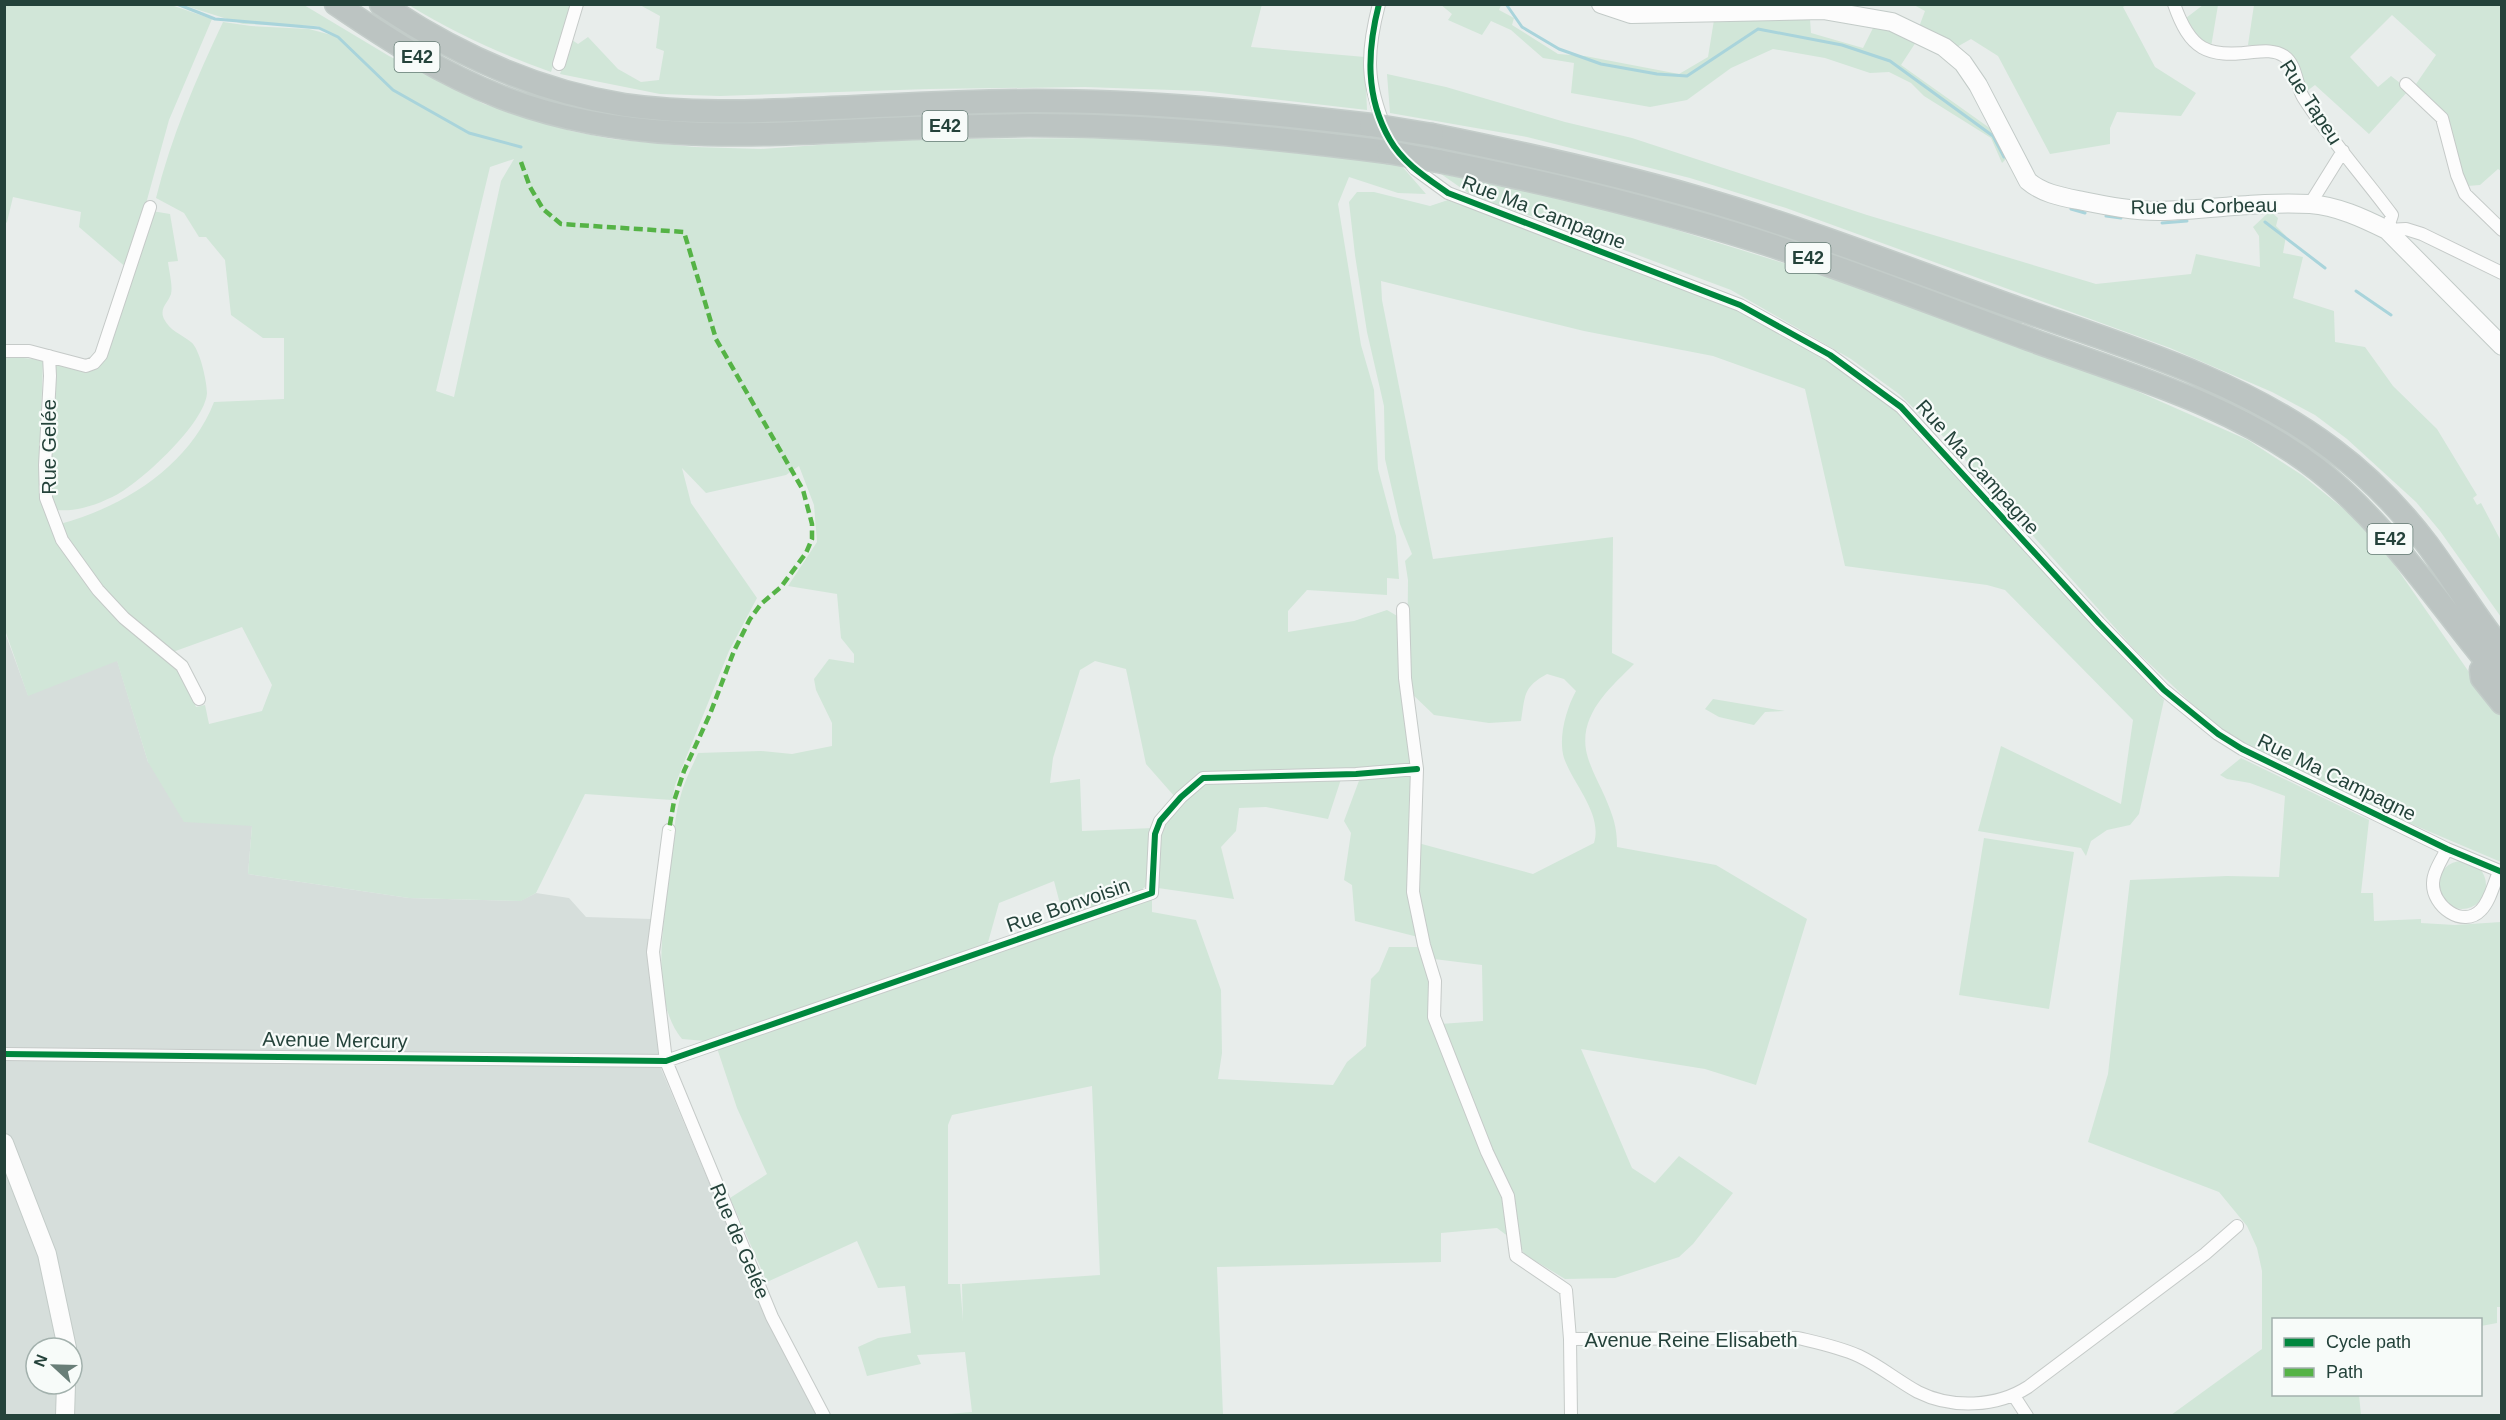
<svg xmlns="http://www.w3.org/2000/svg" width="2506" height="1420" font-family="Helvetica,sans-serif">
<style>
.built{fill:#d6dedb;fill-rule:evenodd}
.green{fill:#d1e6d8;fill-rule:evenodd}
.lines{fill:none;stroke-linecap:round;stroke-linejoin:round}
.stream{stroke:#a9d4db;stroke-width:3}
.street-casing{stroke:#c5cac8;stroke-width:14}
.secondary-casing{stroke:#c3cbc8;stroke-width:20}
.highway-casing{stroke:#c3ccc9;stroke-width:25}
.street{stroke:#fcfcfc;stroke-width:12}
.secondary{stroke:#fcfcfc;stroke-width:18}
.highway{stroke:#bcc4c2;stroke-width:22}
.highway-bridge-casing{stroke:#c3ccc9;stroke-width:25;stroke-linecap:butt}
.highway-bridge{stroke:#bcc4c2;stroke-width:22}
.quiet{stroke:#55b346;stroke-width:4.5;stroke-dasharray:9 4.5;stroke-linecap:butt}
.cycleway-casing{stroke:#f7fbf9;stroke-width:10}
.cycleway{stroke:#00873e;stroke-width:6}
.labels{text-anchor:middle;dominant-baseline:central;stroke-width:4.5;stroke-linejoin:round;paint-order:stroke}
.shield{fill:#f7fbf9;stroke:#637a73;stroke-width:1.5}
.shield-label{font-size:18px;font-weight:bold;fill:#24423a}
.street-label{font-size:20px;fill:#24423a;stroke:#f7fbf9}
</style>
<rect width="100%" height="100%" fill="#e8edeb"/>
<!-- built -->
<path class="built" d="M 4,630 L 28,695 L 117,660 L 148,762 L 252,826 L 248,874 L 409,898 L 520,901 L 536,893 L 569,898 L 586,917 L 652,919 L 659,1064 L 768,1322 L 819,1415 L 5,1415 ZM 36,1348 L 72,1348 L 72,1384 L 36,1384 Z"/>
<!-- green -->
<path class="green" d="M 1262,4 L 1251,47 L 1365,57 L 1367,110 L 1202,91 L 1085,87 L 929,89 L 720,96 L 660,94 L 560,74 L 572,40 L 578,44 L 588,37 L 618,69 L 641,82 L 659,80 L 664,51 L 656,48 L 660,16 L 640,5 Z
M 1440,4 L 1501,5 L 1499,10 L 1514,18 L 1512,25 L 1558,54 L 1585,56 L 1679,74 L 1708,57 L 1714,20 L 1810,19 L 1811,33 L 1863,48 L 1875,24 L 1916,42 L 1901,65 L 1998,134 L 2007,158 L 2002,163 L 1991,138 L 1924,96 L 1911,83 L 1889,72 L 1870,73 L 1825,58 L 1773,49 L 1731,68 L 1687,100 L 1650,107 L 1571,93 L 1574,63 L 1543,58 L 1511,30 L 1491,21 L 1482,35 L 1448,20 L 1452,14 Z
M 5,5 L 171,5 L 212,19 L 169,120 L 128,269 L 79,227 L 81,212 L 13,197 L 7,222 L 5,224 Z
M 183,5 L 304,5 L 389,56 L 484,104 L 571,131 L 612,139 L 695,147 L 761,149 L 902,139 L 1129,138 L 1240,147 L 1401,165 L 1426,194 L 1398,193 L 1349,177 L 1338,204 L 1361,345 L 1374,390 L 1378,469 L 1396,536 L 1399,579 L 1387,578 L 1387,595 L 1307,590 L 1288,611 L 1288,632 L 1354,621 L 1387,610 L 1399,617 L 1402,698 L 1413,766 L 1201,776 L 1175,797 L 1146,764 L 1126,669 L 1095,661 L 1080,670 L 1053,758 L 1050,783 L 1080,779 L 1082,831 L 1153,828 L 1150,883 L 1140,891 L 1064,919 L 1054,881 L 999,903 L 987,946 L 705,1041 L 682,1039 C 648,998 665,917 670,868 C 673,842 674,816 682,791 C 686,778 693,765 698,753 L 761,751 L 792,754 L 832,746 L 832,723 L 816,690 L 814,679 L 829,659 L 854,663 L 854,654 L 841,638 L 837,594 L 788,586 L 817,542 L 814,505 L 799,466 L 786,475 L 706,493 L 682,468 L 691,503 L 757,598 L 729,651 L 675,785 L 672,800 L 585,794 L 536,893 L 521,901 L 409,898 L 248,874 L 252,826 L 184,822 L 148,762 L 117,661 L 28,696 L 5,630 L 4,356 L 43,360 L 39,475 L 41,493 L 61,544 L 117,615 L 168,658 L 187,678 L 196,707 L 205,705 L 209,724 L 262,711 L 272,685 L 242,627 L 170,653 C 130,615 81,577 60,524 C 124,507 190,465 214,402 L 284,399 L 284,338 L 263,338 L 231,315 L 225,260 L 206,237 L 199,237 L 184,213 L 156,198 C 171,137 196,79 223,22 L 251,26 L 309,29 L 339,37 L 318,26 L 243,24 ZM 514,159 L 501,181 L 454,397 L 436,391 L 490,167 Z
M 409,5 L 573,5 L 551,72 C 501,54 454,33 409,5 Z
M 1914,5 L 2126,5 L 2123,7 L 2155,67 L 2196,93 L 2181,116 L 2117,112 L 2110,128 L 2110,144 L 2050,154 L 1998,56 L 1971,39 L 1955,48 L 1919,27 L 1925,11 Z
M 2203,5 L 2218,5 L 2211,47 L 2199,38 L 2186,18 Z
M 2254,5 L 2501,5 L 2501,171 L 2498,169 L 2480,185 L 2467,186 L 2443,115 L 2416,84 L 2436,55 L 2392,15 L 2350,57 L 2378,87 L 2391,76 L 2409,90 L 2369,134 L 2315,85 L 2307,91 C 2293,46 2295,48 2248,45 Z
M 1387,74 L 1446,87 L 1565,122 L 1632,138 L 1867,215 L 2096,284 L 2191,274 L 2196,254 L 2260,267 L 2259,236 L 2253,227 L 2270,211 L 2278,218 L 2276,226 L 2286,236 L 2283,253 L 2303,257 L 2293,298 L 2334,311 L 2335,342 L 2365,347 L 2393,386 L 2437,429 L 2477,495 L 2473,498 L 2477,505 L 2481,503 L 2501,541 L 2501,617 L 2440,531 L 2416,502 L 2347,439 L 2315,415 L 2272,392 L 2170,348 L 1786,208 L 1690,178 L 1527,137 L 1390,113 Z
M 1441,174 L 1529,190 L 1631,216 L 1816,273 L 2123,385 L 2248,440 L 2302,475 L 2350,514 L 2389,557 L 2487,698 L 2501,714 L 2501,862 L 2395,817 L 2255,749 L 2212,723 L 2134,649 L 1950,443 L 1899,394 L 1851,359 L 1731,290 L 1552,223 L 1474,197 Z
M 1357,192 L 1374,192 L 1430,206 L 1448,200 L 1714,297 L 1835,361 L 1904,416 L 2097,629 L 2164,700 L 2139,814 L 2130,825 L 2107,830 L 2091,841 L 2086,856 L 2081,848 L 1978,831 L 2001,746 L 2121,804 L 2133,720 L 2005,590 L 1987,585 L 1845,566 L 1805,389 L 1713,356 L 1584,331 L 1381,281 L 1382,300 L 1433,559 L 1613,537 L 1612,653 L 1634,664 C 1611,687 1580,713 1586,750 C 1589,766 1599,783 1605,797 C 1613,816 1617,826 1617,847 L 1716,865 L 1807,919 L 1756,1085 L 1705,1069 L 1581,1049 L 1632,1168 L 1655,1183 L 1679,1156 L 1733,1193 L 1693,1244 L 1679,1257 L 1615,1278 L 1565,1279 L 1524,1254 L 1517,1238 L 1511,1187 L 1490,1147 L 1440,1024 L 1483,1021 L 1482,965 L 1434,959 L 1416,886 L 1418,843 L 1533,874 L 1594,843 C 1603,814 1573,784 1564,758 C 1558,738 1566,709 1576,691 L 1564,679 L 1547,674 C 1523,687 1525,696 1521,721 L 1489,723 L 1434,715 L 1410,692 L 1407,675 L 1408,580 L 1405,561 L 1412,554 L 1400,524 L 1385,459 L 1384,406 L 1367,332 L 1355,255 L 1349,202 Z
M 152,211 L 170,214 L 178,261 L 168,262 C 169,271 173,286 171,294 C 168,303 159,308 164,319 C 170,331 181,334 191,342 C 200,349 207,382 207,393 C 205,423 143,480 118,494 C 99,504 78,512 57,510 L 50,501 L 48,464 L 55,367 L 62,362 L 92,370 Z
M 1713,699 L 1785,711 L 1765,712 L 1754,725 L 1719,717 L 1705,709 Z
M 2241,758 L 2369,820 L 2361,893 L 2373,893 L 2374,921 L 2421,919 L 2421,923 L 2455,925 L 2501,922 L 2502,1307 L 2497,1307 L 2497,1323 L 2481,1326 L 2480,1320 L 2274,1320 L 2274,1394 L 2359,1395 L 2361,1415 L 2171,1415 L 2262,1349 L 2262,1271 L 2257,1248 L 2247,1226 L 2219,1192 L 2088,1142 L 2108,1074 L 2130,880 L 2227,876 L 2279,877 L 2285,796 L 2250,783 L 2227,779 L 2220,775 Z
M 1413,772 L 1418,937 L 1355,921 L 1352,885 L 1344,880 L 1351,833 L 1344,821 L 1360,778 Z
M 1342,776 L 1328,819 L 1266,807 L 1239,808 L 1236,831 L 1221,847 L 1234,899 L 1158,888 L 1159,842 L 1163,823 L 1206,781 Z
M 1984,838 L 2074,852 L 2049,1009 L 1959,995 Z
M2438 885a24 24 0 1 1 48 0a24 24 0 1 1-48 0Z
M 1152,896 L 1152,912 L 1196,920 L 1221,990 L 1222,1053 L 1218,1079 L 1333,1085 L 1347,1062 L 1366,1046 L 1371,979 L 1379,971 L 1389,947 L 1417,947 L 1424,953 L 1430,975 L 1430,1008 L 1503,1193 L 1509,1237 L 1497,1228 L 1441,1233 L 1441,1262 L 1217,1267 L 1223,1415 L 935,1415 L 972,1412 L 965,1352 L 917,1355 L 921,1364 L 867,1376 L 858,1347 L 878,1338 L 911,1333 L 905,1286 L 878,1288 L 857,1241 L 767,1282 L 730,1198 L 767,1174 L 737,1108 L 717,1048 ZM 1092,1086 L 1100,1275 L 962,1284 L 963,1321 L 960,1284 L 948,1284 L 948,1125 L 952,1115 Z"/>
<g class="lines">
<!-- stream -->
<path class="stream" d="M 177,4 L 215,19 L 319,28 L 338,37 L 393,90 L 469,133 L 521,147
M 1506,4 L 1522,27 L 1559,49 L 1601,64 L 1657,74 L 1687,76 L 1758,29 L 1842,45 L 1890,61 L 1993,136 L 2004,157
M 2071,209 L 2085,213
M 2106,216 L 2121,218
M 2265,222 L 2325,268
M 2162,223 L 2187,221
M 2356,291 L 2391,315"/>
<defs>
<path id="street" d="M 1379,4 C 1366,54 1366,82 1386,130
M 2174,4 C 2190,50 2207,58 2253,52 C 2264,51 2275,50 2284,56 C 2297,65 2296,85 2303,97 C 2329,138 2363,176 2392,215 L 2387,230 L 2406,229 L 2422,234 L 2502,273
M 559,64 L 577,4
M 2406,84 L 2442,118 L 2457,175 L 2465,194 L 2502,230
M 1404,156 L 1415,169 L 1448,193 L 1740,305 L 1830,355 L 1901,407 L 2099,623 L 2164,690 L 2218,734 L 2242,749 L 2447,849 L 2502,872
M 2310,204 L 2343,151
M 4,351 L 29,351 L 86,366 L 94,363 L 101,355 L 150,207
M 49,356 L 50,376 L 45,465 L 46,498 L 62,540 L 98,590 L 124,618 L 182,666 L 199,699
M 1403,609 L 1405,678 L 1417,769 L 1413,892 L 1424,945 L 1435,981 L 1434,1017 L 1487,1152 L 1508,1196 L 1516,1256 L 1566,1290 L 1570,1339 L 1571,1416
M 669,830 L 653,952 L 666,1061 L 772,1317 L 824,1416
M 2447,849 C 2442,859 2433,872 2433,883 C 2432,906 2463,929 2481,910 C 2490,901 2494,883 2499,872
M 4,1054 L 666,1061 L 1152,893 L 1155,834 L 1160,821 L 1181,797 L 1203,778 L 1356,774 L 1417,769
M 1570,1339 L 1798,1338 C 1819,1343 1839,1347 1859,1356 C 1880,1366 1898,1381 1918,1392 C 1952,1409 1997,1407 2028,1387 L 2205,1254 L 2237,1226
M 2014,1396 L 2027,1416"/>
<path id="secondary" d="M 1601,4 L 1631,14 L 1823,10 L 1892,22 L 1944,47 L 1963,63 L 1978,85 L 2028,181 C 2043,194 2063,197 2083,201 C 2108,206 2133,211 2159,211 C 2210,210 2259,201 2310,204 C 2337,206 2363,218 2387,230 L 2502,346
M 4,1143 L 47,1254 L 67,1348
M 65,1416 L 66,1384"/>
<path id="highway" d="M 336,4 C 389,40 442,74 501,97 C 620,143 743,136 867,130 C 921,127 976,126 1030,125 C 1150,125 1270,137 1388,152
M 381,4 C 455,54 536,91 624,105 C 686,114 750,112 812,109 C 887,106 961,101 1036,101 C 1148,101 1260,112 1371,125
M 1432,135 C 1521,153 1608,172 1695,197 C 1801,227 1904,268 2008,305 C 2118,344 2238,378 2332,449 C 2367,475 2401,510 2427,544 C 2453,579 2475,616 2502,650
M 1438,161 C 1546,182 1653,208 1758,241 C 1849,270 1939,306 2029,339 C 2127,375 2233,404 2317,469 C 2391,527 2441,609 2502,680
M 2481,670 L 2482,678 L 2502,703"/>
</defs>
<!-- street casing -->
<use href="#street" class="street-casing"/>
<!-- secondary casing -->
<use href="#secondary" class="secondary-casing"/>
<!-- highway casing -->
<use href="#highway" class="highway-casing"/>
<!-- street -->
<use href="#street" class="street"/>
<!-- secondary -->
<use href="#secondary" class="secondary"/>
<!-- highway -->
<use href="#highway" class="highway"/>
<defs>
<path id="highway-bridge" d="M 1371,125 L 1432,135
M 1388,152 L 1438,161"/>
</defs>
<!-- highway-bridge casing -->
<use href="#highway-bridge" class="highway-bridge-casing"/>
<!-- highway-bridge -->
<use href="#highway-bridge" class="highway-bridge"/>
<!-- quiet -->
<path class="quiet" d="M 521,162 L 530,187 L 543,209 L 561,224 L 684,232 L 716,339 L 803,490 L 812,524 L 812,539 L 806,553 L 781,587 L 761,604 L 750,619 L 734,651 L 710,714 L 684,771 L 674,801 L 669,830"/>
<defs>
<path id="cycleway" d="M 1379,4 C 1367,51 1365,97 1390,140 C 1403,163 1427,178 1448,193 L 1740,305 L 1830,355 L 1901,407 L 2099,623 L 2164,690 L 2218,734 L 2242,749 L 2447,849 L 2502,872
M 4,1054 L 666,1061 L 1152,893 L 1155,834 L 1160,821 L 1181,797 L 1203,778 L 1356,774 L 1417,769"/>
</defs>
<!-- cycleway casing -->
<use href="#cycleway" class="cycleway-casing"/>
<!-- cycleway -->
<use href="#cycleway" class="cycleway"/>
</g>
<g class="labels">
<!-- shield labels -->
<g class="shield">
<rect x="394.5" y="42" width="45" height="30" rx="4.5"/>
<rect x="922.5" y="111" width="45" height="30" rx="4.5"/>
<rect x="1785.5" y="243" width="45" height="30" rx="4.5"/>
<rect x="2367.5" y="524" width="45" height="30" rx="4.5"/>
</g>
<g class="shield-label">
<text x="417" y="57">E42</text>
<text x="945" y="126">E42</text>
<text x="1808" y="258">E42</text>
<text x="2390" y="539">E42</text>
</g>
<!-- street labels -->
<g class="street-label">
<text transform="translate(2311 102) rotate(57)">Rue Tapeu</text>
<text transform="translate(2204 206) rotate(-1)">Rue du Corbeau</text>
<text transform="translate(1544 212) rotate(21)">Rue Ma Campagne</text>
<text transform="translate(49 447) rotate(-90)">Rue Gelée</text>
<text transform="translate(1978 467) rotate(48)">Rue Ma Campagne</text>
<text transform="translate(2337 777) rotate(26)">Rue Ma Campagne</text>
<text transform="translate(1068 905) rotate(-19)">Rue Bonvoisin</text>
<text transform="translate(335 1040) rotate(1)">Avenue Mercury</text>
<text transform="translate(740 1241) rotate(67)">Rue de Gelée</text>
<text x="1691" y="1340">Avenue Reine Elisabeth</text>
</g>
</g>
<!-- border -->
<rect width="2506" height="1420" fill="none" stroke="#24423a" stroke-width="12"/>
<!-- legend -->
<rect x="2272" y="1318" width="210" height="78" fill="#f7fbf9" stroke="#a3b1ad" stroke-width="1.5"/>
<rect x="2284" y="1338" width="30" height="9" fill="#00873e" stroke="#a3b1ad" stroke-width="1.5"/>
<text x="2326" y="1348" font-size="18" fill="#24423a">Cycle path</text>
<rect x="2284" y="1368" width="30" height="9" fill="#55b346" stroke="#a3b1ad" stroke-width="1.5"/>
<text x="2326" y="1378" font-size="18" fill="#24423a">Path</text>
<!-- north arrow -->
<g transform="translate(54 1366) rotate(292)"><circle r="28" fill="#f7fbf9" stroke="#a3b1ad" stroke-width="1.5"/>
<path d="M0-4.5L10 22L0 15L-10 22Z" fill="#697e78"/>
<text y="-9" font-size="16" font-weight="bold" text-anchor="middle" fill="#24423a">N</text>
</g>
</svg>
